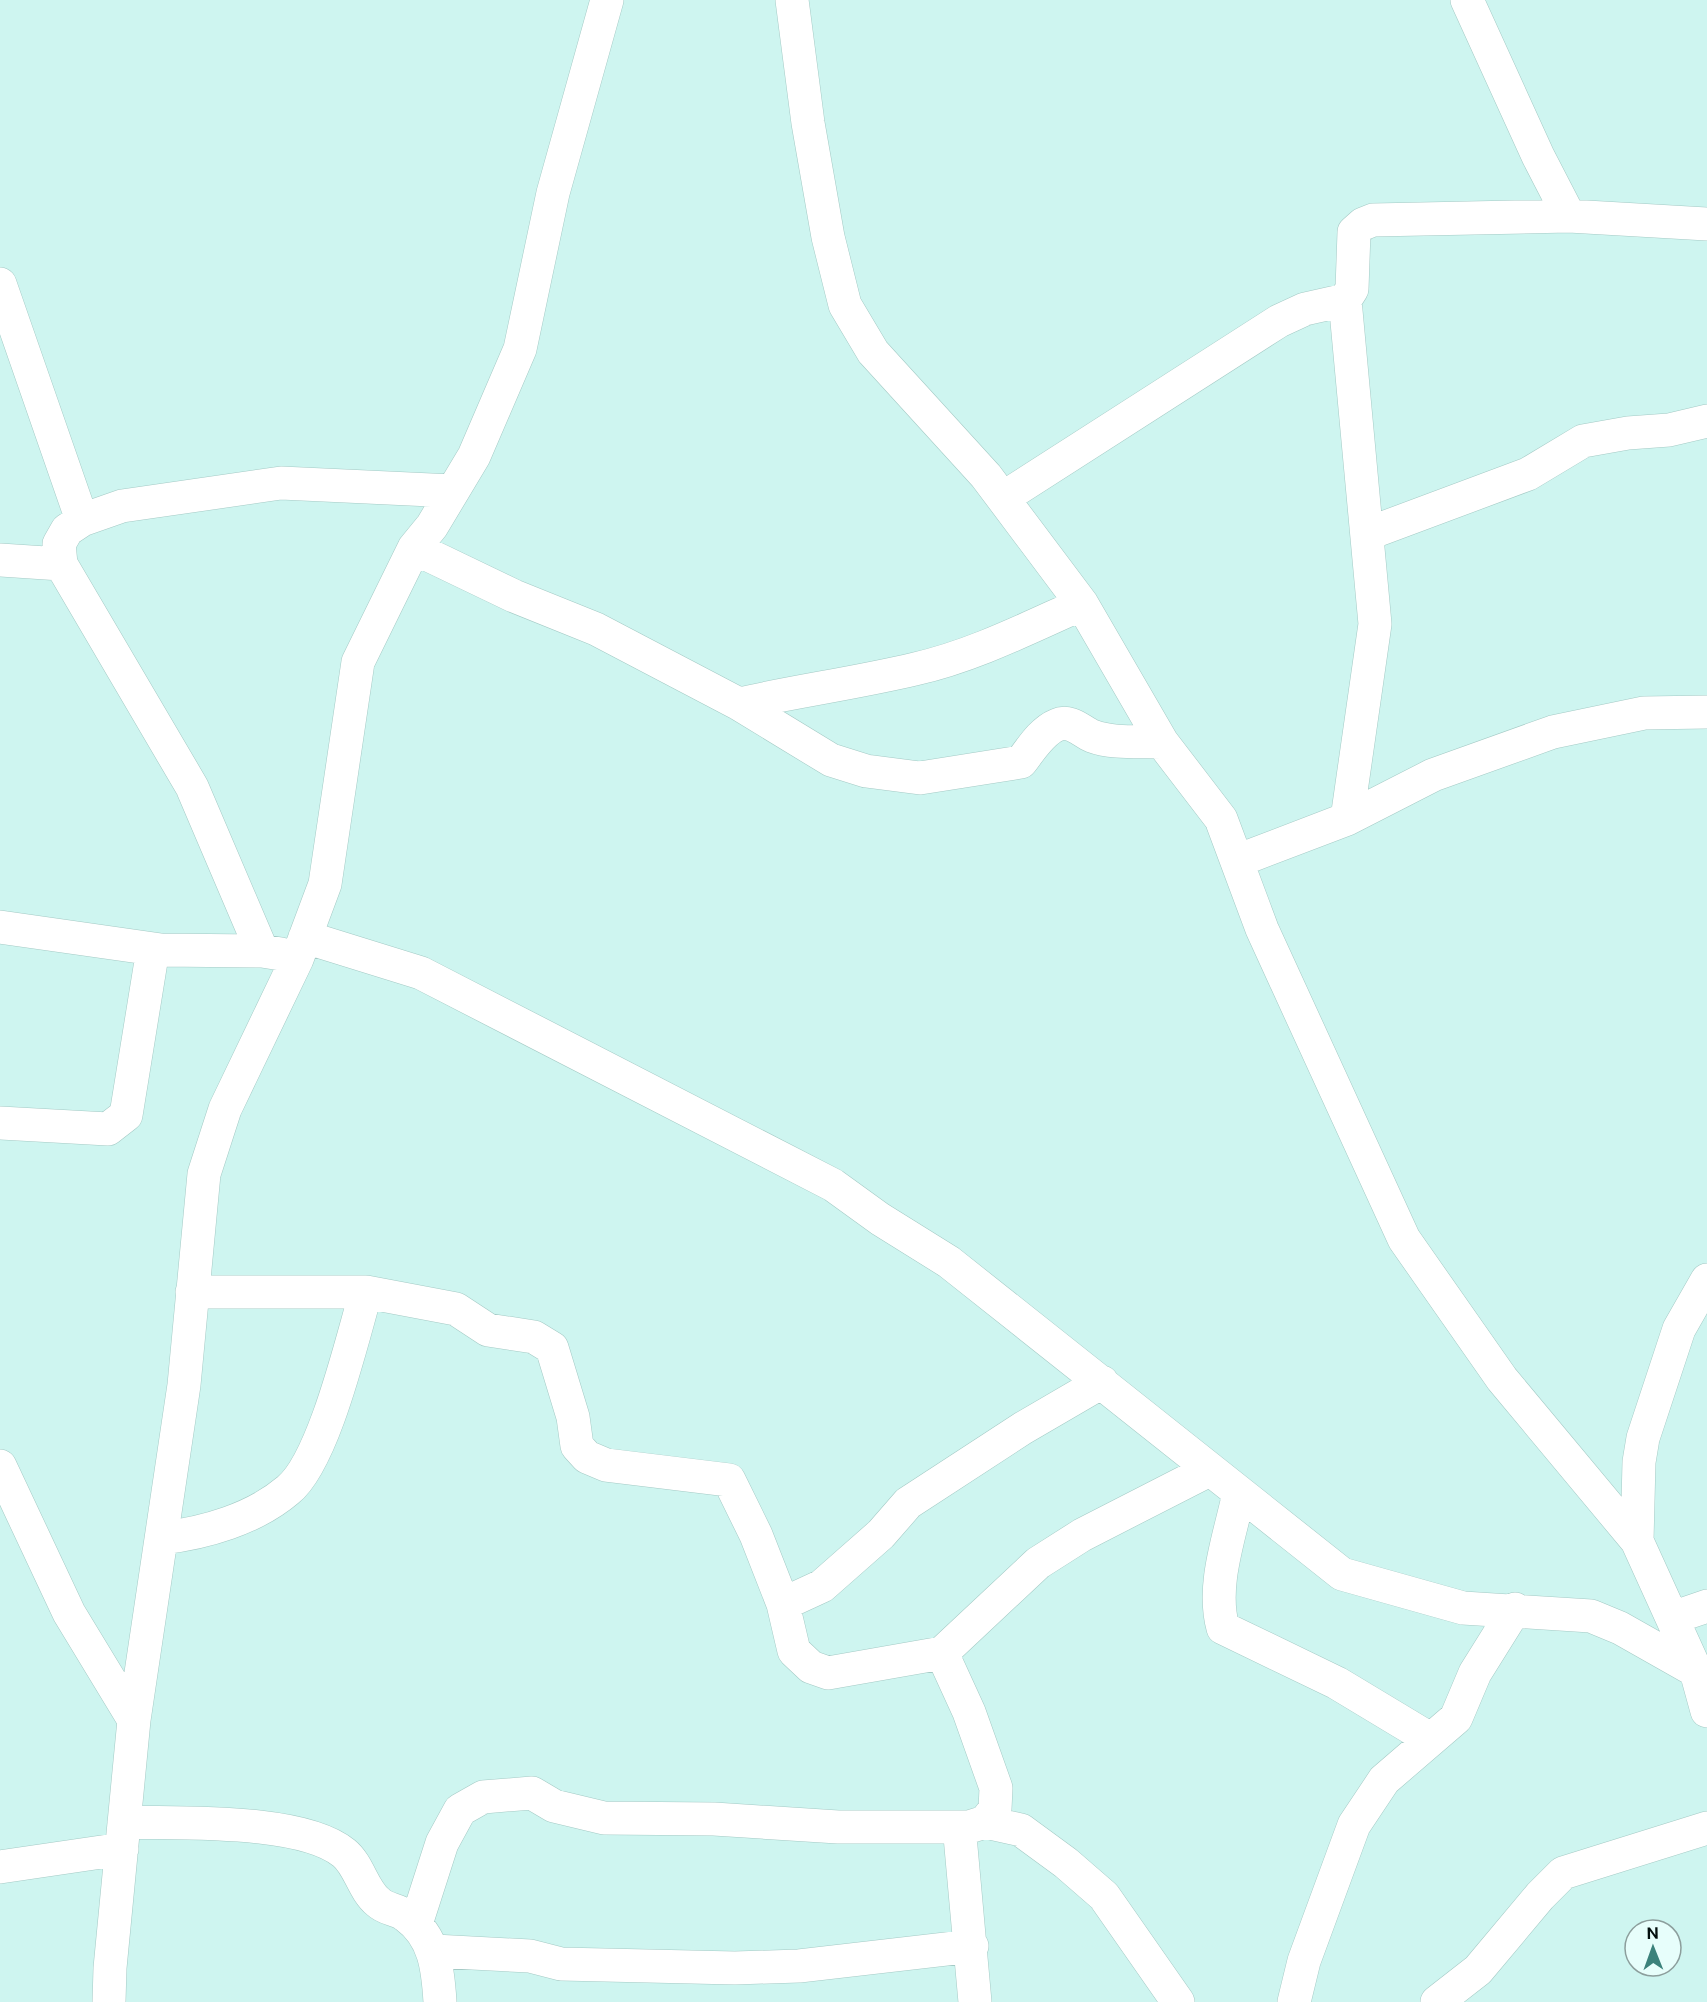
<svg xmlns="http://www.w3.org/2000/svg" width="1707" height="2002" font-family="'Public Sans',sans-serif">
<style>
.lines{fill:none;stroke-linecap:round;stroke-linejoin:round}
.minor-casing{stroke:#a4cac5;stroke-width:34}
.minor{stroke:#fff;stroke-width:33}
</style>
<rect width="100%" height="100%" fill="#cef5f0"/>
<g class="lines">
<defs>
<path id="minor" d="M 792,0 L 808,123 L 828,237 L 845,305 L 873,352 L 986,476 L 1082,604 L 1162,742 L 1221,819 L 1262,929 L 1404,1239 L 1502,1379 L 1637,1541 L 1696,1671 L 1707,1711
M 1467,0 L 1538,156 L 1569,216
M 0,284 L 82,520
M 1345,300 L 1375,624 L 1347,819
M 1003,498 L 1279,321 L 1305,309 L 1345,300 L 1352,289 L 1354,232 L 1363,224 L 1373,220 L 1569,216 L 1707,224
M 1367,534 L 1528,474 L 1583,441 L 1628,433 L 1669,430 L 1707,421
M 414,548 L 514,596 L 596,629 L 739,704 L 831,760 L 866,771 L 920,778 L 1021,762 C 1031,749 1042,731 1057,725 C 1070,719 1081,731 1092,736 C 1113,744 1140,741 1162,742
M 0,560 L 61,564 L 59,544 L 67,530 L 82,520 L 122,506 L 281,483 L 453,491
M 61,564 L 192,787 L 262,951
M 739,704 C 797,691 856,683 915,669 C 973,656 1028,628 1082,604
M 1237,861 L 1347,819 L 1433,775 L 1553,732 L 1644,713 L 1707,712
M 0,927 L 161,950 L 262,951 L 281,954
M 305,937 L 421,973 L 833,1185 L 880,1219 L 949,1262 L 1342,1574 L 1463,1608 L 1591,1616 L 1620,1628 L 1696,1671
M 0,1123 L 108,1129 L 126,1115 L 153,949
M 192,1292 L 366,1292 L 456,1309 L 488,1330 L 534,1337 L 552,1348 L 573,1417 L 577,1446 L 587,1457 L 606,1465 L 729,1480 L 756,1535 L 783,1604 L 794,1651 L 811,1667 L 828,1673 L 942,1653 L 969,1712 L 996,1788 L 995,1809 L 985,1822 L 969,1827 L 960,1836 L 975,2002
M 0,1466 L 69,1613 L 134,1720
M 1239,1493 C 1230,1536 1211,1585 1223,1628 L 1337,1683 L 1430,1739
M 162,1538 C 205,1533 254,1519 288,1490 C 324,1461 352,1339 366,1292
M 1637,1541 L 1639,1462 L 1643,1438 L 1679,1329 L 1707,1280
M 783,1604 L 822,1586 L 881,1534 L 908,1503 L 1023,1428 L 1102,1382
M 1672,1618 L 1707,1606
M 942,1653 L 1038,1563 L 1082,1535 L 1209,1470
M 124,1822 C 180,1824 301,1818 344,1853 C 359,1865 363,1890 378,1902 C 386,1910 398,1909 406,1916 C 435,1937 438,1969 440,2002
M 985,1822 L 1021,1830 L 1066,1863 L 1104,1896 L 1178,2002
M 0,1867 L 122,1849
M 416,1924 L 442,1843 L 460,1810 L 483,1797 L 532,1793 L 554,1806 L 604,1818 L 714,1819 L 838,1827 L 969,1827
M 434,1951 L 530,1956 L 561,1964 L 735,1968 L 799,1966 L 972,1946
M 109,2002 L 110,1968 L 134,1720 L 184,1385 L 204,1174 L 225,1109 L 297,959 L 325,884 L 358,662 L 414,548 L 432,526 L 474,456 L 520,349 L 553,193 L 607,0
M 1294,2002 L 1304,1961 L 1354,1825 L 1384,1780 L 1456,1718 L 1475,1673 L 1515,1609
M 1437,2002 L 1478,1970 L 1540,1896 L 1563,1873 L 1707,1828"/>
</defs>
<!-- minor casing -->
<use href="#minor" class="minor-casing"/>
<!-- minor -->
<use href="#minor" class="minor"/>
</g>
<!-- north arrow -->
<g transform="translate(1653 1948) rotate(359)"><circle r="28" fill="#e7fefb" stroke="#8c9e9c" stroke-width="1.5"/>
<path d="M0-4.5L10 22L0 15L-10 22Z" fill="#3b827b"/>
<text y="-9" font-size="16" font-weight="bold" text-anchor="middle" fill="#030f0e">N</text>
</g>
</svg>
